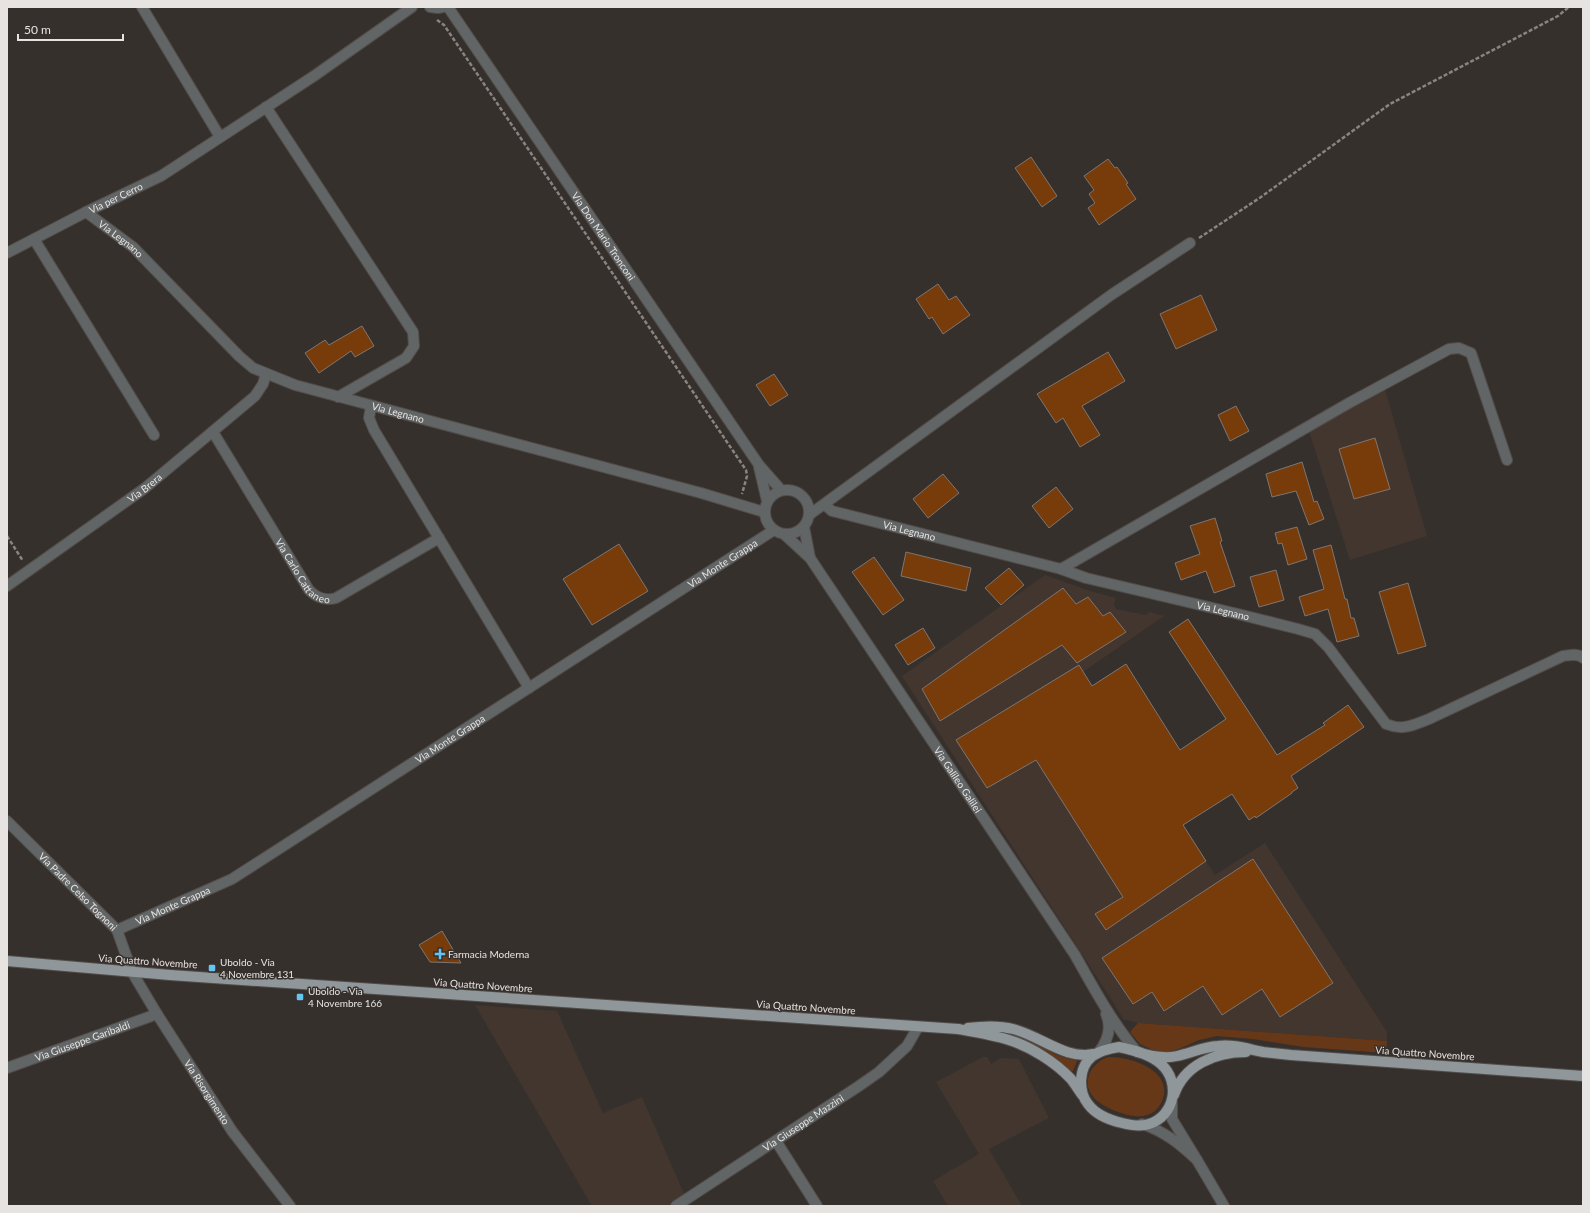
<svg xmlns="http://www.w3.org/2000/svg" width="1590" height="1213" font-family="Lato,sans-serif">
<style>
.built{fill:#42362f}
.green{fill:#673817}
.building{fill:#783c0b;stroke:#7d7672}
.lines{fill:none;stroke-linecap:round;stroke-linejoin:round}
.minor-casing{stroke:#524d4a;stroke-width:12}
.major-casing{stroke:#524d4a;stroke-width:12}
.path{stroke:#898482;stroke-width:2.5;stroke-dasharray:4 2;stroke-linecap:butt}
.minor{stroke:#616566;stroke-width:10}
.major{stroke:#90979a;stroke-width:10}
.poi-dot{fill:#67c4f0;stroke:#36302d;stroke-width:1.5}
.labels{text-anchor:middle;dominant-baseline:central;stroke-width:3;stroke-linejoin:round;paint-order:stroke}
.street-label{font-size:10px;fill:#e7e3e1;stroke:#36302d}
.poi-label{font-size:10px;fill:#e7e3e1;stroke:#36302d;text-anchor:start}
</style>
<rect width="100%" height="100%" fill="#36302d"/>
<!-- built -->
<path class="built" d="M 1385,389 L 1427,536 L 1350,560 L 1309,431 Z
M 1045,575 L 1087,590 L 1116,598 L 1114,605 L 1116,609 L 1145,615 L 1150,612 L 1164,616 L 1083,672 L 1215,875 L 1265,843 L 1387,1032 L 1387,1041 L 1138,1023 L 1123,1019 L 1113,1002 L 902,676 Z
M 475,1005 L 557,1011 L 603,1113 L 642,1097 L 685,1196 L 670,1206 L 592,1206 Z
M 983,1057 L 987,1057 L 991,1064 L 1001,1058 L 1019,1059 L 1049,1118 L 989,1149 L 1022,1206 L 948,1206 L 933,1181 L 979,1154 L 936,1082 Z"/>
<!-- green -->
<path class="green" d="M 1138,1023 L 1387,1041 L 1386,1053 L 1304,1047 L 1253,1039 L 1217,1036 L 1199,1040 L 1181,1048 L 1168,1052 L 1153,1050 L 1140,1044 L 1130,1032 Z
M 984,1031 C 999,1031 1013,1033 1027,1039 C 1047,1048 1053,1057 1076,1060 L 1077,1061 L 1073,1071 L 1071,1071 C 1055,1057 1036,1043 1015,1037 C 1005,1034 994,1033 984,1031 Z
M 1108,1057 C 1130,1056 1175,1071 1162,1101 C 1159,1108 1154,1113 1147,1115 C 1133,1120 1105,1109 1094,1098 C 1080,1082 1091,1063 1108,1057 Z"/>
<!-- building -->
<path class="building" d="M 1031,157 L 1057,196 L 1042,207 L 1015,168 Z
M 1108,159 L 1115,168 L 1117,167 L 1128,183 L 1126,184 L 1136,199 L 1099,225 L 1088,208 L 1095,203 L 1089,194 L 1094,190 L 1084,176 Z
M 938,284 L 949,300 L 956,296 L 970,315 L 943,334 L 932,317 L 929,319 L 916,299 Z
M 1201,295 L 1217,330 L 1176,349 L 1160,314 Z
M 362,326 L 374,346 L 355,357 L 351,351 L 319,373 L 305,353 L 325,340 L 329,345 Z
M 1108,352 L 1125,381 L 1082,406 L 1100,435 L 1080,447 L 1063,418 L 1056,423 L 1037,394 Z
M 774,374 L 788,395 L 770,406 L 756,385 Z
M 1236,406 L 1249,431 L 1230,441 L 1218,415 Z
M 1375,438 L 1390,489 L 1354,499 L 1339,449 Z
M 1302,462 L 1314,502 L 1317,501 L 1324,519 L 1309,525 L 1296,491 L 1272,497 L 1266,474 Z
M 943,474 L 959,493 L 928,518 L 913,499 Z
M 1056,487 L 1073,509 L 1049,528 L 1032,506 Z
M 1215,518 L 1222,541 L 1220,542 L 1235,586 L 1214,593 L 1206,571 L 1181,580 L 1175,563 L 1200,554 L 1190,526 Z
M 1297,527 L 1307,559 L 1288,565 L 1282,543 L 1278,544 L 1275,533 Z
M 619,544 L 648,591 L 592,625 L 563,579 Z
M 1331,545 L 1345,599 L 1347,599 L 1351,618 L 1354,618 L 1359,636 L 1337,642 L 1328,609 L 1305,616 L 1299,597 L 1324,589 L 1313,550 Z
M 906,552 L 971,568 L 966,591 L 901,576 Z
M 874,557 L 904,600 L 883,615 L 852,572 Z
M 1009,568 L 1024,585 L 1001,605 L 985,588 Z
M 1276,570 L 1284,600 L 1259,607 L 1250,577 Z
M 1408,583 L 1426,646 L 1398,654 L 1379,592 Z
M 1063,588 L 1076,604 L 1088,597 L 1103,616 L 1110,612 L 1126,632 L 1077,663 L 1062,645 L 940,721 L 922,689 Z
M 1188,619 L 1277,755 L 1325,725 L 1323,723 L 1348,705 L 1364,727 L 1291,776 L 1298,788 L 1292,792 L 1292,793 L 1256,818 L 1255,816 L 1249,820 L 1232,794 L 1183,825 L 1206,861 L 1106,930 L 1095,914 L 1123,897 L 1036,760 L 987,788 L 956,740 L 1079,665 L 1092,686 L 1126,664 L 1180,750 L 1226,719 L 1169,632 Z
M 923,628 L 935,648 L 908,665 L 895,645 Z
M 1253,859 L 1333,983 L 1280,1017 L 1262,989 L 1222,1015 L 1203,986 L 1164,1011 L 1152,992 L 1133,1004 L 1102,958 Z
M 442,931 L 461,963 L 430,962 L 419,945 Z"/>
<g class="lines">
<defs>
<g id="minor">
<path d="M 142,7 L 220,137"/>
<path d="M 430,7 L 438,8 L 443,7"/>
<path id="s1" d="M 448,7 L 759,465 L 781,490"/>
<path d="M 266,107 L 413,332 L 414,346 L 406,358 L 338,397"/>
<path id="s2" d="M 86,212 L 133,247 L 239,356 L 253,368 L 295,385 L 701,493 L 764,512"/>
<path d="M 34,239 L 154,435"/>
<path id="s3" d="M 7,253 L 86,212 L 161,176 L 314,76 L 412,7"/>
<path d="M 371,406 L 369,418 L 374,430 L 529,688"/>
<path id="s4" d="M 213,432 L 309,590 C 317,598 325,601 336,598 L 439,538"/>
<path d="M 759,467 L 767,501"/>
<circle cx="787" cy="512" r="22"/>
<path id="s5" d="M 825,505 L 832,511 L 1061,569 L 1086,578 L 1234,613 L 1298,629 L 1315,634 L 1328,647 L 1386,724 C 1403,731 1413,725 1429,719 L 1563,656 C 1570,655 1578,653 1583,658"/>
<path d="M 809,515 L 1111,295 L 1190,243"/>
<path d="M 804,527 L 810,558"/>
<path id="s6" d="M 784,534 L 810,558 L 1075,955 C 1094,989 1112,1022 1137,1052"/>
<path d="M 1061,569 L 1349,403 L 1449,349 L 1459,348 L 1471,353 L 1507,460"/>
<path id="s7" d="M 7,586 L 145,488 L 255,396 L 263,384 L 266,374"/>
<path id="s8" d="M 7,821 L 117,930 L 132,972 L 157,1014 L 232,1131 L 290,1206"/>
<path id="s9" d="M 117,930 L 232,879 L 774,530"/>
<path d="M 1098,1053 C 1108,1041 1112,1028 1106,1014"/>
<path id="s10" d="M 7,1068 L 157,1014"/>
<path d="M 1142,1124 C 1164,1131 1180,1144 1197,1160 L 1172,1119 L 1172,1101"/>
<path d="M 776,1141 L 817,1206"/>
<path d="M 1197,1160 L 1224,1206"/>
<path id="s11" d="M 676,1206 L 859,1086 L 879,1072 L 907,1046 L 918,1027"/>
</g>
<path id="major" d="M 7,961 L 170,975 L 958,1029 C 975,1032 993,1035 1009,1040 C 1031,1047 1055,1062 1071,1079 C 1075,1084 1079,1091 1083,1096
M 968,1028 C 983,1026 998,1025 1013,1029 C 1041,1036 1065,1060 1094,1054
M 1119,1047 C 1134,1050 1150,1054 1161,1064 C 1181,1082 1175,1116 1149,1124 C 1141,1127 1130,1125 1122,1123 C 1109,1120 1096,1115 1088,1104 C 1083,1098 1081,1089 1081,1081 C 1082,1057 1098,1050 1119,1047 Z
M 1137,1052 C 1150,1056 1164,1059 1177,1056 C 1191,1053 1203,1047 1218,1046 C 1233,1044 1248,1049 1263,1052 C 1272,1053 1282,1054 1291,1055 L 1583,1076
M 1174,1095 C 1184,1065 1215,1052 1246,1052"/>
</defs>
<!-- minor casing -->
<use href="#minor" class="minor-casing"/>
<!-- major casing -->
<use href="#major" class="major-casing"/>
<!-- path -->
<path class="path" d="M 437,20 L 444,25 L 746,470 L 747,476 L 742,494
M 1199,238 L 1261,197 L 1390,104 L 1558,16 L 1569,7
M 7,536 L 23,561"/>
<!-- minor -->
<use href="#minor" class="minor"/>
<!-- major -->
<use href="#major" class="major"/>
</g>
<!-- markers -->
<g class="poi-dot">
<path d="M438 948h4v4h4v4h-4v4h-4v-4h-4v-4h4z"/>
<rect x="208" y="964" width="8" height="8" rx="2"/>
<rect x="296" y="993" width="8" height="8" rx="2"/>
</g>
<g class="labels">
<!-- street labels -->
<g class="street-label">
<text stroke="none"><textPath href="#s3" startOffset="122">Via per Cerro</textPath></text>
<text stroke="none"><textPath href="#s1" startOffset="277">Via Don Mario Tronconi</textPath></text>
<text stroke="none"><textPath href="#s2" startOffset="44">Via Legnano</textPath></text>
<text stroke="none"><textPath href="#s2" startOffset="381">Via Legnano</textPath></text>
<text stroke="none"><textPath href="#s7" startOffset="169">Via Brera</textPath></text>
<text stroke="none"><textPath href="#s5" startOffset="89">Via Legnano</textPath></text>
<text stroke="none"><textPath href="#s9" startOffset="709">Via Monte Grappa</textPath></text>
<text stroke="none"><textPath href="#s4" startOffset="167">Via Carlo Cattaneo</textPath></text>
<text stroke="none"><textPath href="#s5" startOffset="413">Via Legnano</textPath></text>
<text stroke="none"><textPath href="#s9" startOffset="385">Via Monte Grappa</textPath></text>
<text stroke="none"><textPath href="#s6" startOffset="302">Via Galileo Galilei</textPath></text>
<text stroke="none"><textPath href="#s8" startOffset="100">Via Padre Celso Tognoni</textPath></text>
<text stroke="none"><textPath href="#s9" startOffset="61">Via Monte Grappa</textPath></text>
<text transform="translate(148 961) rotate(4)">Via Quattro Novembre</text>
<text transform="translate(483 985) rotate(4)">Via Quattro Novembre</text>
<text transform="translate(806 1007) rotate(4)">Via Quattro Novembre</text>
<text stroke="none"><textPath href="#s10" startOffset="80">Via Giuseppe Garibaldi</textPath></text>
<text transform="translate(1425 1053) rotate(4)">Via Quattro Novembre</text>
<text stroke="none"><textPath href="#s8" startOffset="341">Via Risorgimento</textPath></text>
<text stroke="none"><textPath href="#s11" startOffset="152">Via Giuseppe Mazzini</textPath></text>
</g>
<!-- poi labels -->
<g class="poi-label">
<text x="448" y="954">Farmacia Moderna</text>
<text x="220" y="962">Uboldo - Via<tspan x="220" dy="12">4 Novembre 131</tspan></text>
<text x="308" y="991">Uboldo - Via<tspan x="308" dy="12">4 Novembre 166</tspan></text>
</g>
</g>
<!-- border -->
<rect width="1590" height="1213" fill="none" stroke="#e7e3e1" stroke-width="16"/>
<!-- scale -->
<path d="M18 34v6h105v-6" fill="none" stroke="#e7e3e1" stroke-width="2"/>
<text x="24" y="34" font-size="12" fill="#e7e3e1" stroke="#36302d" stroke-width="3" paint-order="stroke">50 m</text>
</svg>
